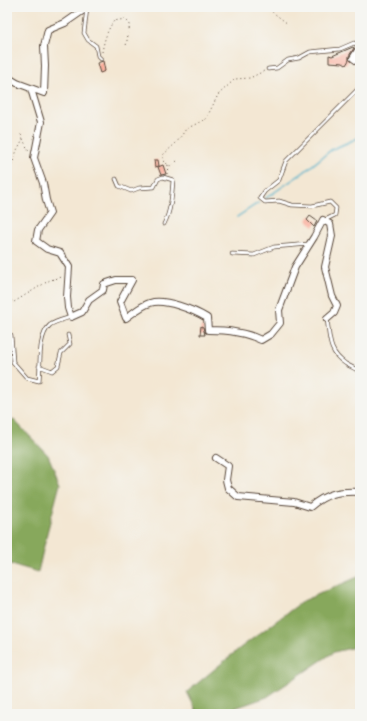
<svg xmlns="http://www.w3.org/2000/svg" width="367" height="721" font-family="Cardo,serif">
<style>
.forest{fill:#87a85c;stroke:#61693d}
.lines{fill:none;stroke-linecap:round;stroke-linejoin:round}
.stream{stroke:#4cb0cb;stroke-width:1.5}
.building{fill:#fba794}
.lane-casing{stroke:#574639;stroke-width:4.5}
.street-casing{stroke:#574639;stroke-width:8}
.path{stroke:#574639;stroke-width:1;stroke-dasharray:1 3;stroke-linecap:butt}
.lane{stroke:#fff;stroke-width:3}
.street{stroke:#fff;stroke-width:6}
</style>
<rect width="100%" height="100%" fill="#f6f6f2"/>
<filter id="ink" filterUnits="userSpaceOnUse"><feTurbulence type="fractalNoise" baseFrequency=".025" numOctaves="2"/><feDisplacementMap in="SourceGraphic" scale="8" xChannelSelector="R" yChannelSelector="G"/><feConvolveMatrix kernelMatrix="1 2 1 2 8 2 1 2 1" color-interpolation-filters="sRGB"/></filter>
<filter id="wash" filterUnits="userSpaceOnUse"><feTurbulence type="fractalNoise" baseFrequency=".012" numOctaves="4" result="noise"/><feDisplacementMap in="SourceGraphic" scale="16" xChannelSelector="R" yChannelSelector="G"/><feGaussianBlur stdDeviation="0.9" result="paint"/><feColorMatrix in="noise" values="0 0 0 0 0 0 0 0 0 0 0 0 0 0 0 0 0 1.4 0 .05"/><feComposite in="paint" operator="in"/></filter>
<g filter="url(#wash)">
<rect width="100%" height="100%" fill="#f3e7d3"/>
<!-- forest -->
<path class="forest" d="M 14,420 L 48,455 L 60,484 L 47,533 L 38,572 L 7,563 L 7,422 Z
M 360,576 L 360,646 L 334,652 L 267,697 L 218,714 L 198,714 L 187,692 L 240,648 L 303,601 Z"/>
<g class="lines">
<!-- stream -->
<path class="stream" d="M 266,198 L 304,172 L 331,150 L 360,137
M 237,217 L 258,203"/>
</g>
<g id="blocks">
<!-- building -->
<path class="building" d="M 353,47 L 354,48 L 349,56 L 349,60 L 346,65 L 343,63 L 329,62 L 329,55 L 332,56 Z
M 103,61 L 105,71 L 100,73 L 97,63 Z
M 154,160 L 158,160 L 159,166 L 155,167 Z
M 163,165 L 166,174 L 161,175 L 158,167 Z
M 310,216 L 317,221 L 314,227 L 307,220 Z
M 201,326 L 203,327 L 205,335 L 200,335 Z"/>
</g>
</g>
<g filter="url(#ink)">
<use href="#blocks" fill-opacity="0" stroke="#574639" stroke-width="1"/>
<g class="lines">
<defs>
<path id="lane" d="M 87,8 L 84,33 L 88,40 L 96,46 L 98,56 L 101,59
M 268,69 L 277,68 L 288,60 L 299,58 L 310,52 L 340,49 L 354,43 L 360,46
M 116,179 L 119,186 L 131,191 L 139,188 L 154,187 L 158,179 L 163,177 L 173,180 C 172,194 171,211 164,224
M 325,220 L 335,215 L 336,208 L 330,202 L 312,206 L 292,205 L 279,201 L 265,202 L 260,198 L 265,191 L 279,180 L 286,161 L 360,87
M 232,254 L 254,255 L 274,247 L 309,244
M 327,319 C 330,339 328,352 346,364 C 351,367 355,368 360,372
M 7,337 L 11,335 L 13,362 L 27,378 L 39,381 C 41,365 37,337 50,325 C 56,321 65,319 71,317
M 39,366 L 52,371 L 58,366 L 61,353 L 70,344 L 68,335
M 360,392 L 360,397"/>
<path id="street" d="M 360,47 L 353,58 L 360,63
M 7,77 L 17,83 L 44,93 L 45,66 L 44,46 L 48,30 L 65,23 L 88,7
M 31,89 L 41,122 L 34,158 L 43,183 L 46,200 L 50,213 L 38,230 L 36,241 L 47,249 L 60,253 L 69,267 L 67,297 L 68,308 L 71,317 L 82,312 L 89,300 L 103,290 L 104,284 L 116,280 L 132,280 L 120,302 L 126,318 C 133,313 142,305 150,303 C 164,298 194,310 207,318 L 208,330 C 225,330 245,332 261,340 L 271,334 L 280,323 L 279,310 L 295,267 L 314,237 L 323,220 L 330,224 L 332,236 L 325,267 L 332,296 L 337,306 L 334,313 L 327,319
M 216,458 L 228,466 L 226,480 L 228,488 L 238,497 L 294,502 L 310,507 C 326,493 339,491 360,492"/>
</defs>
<!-- lane casing -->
<use href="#lane" class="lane-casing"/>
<!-- street casing -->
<use href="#street" class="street-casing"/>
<!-- path -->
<path class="path" d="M 266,7 L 288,24
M 102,52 C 104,41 107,30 114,21 L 125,19 L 130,24 L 126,46
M 21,134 L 23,139
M 177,161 L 170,166 L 163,161 L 163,155 L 177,142 L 186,129 L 206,119 L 218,95 L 235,79 L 250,78 L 264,71
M 167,174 L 168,165
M 7,192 L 10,182 L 10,170 L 17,150 L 23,139 L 29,152
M 7,299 L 14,302 L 50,280 L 62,277"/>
<!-- lane -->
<use href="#lane" class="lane"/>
<!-- street -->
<use href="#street" class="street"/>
</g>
</g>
<!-- margin -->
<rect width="367" height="721" fill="none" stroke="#f6f6f2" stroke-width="24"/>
</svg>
